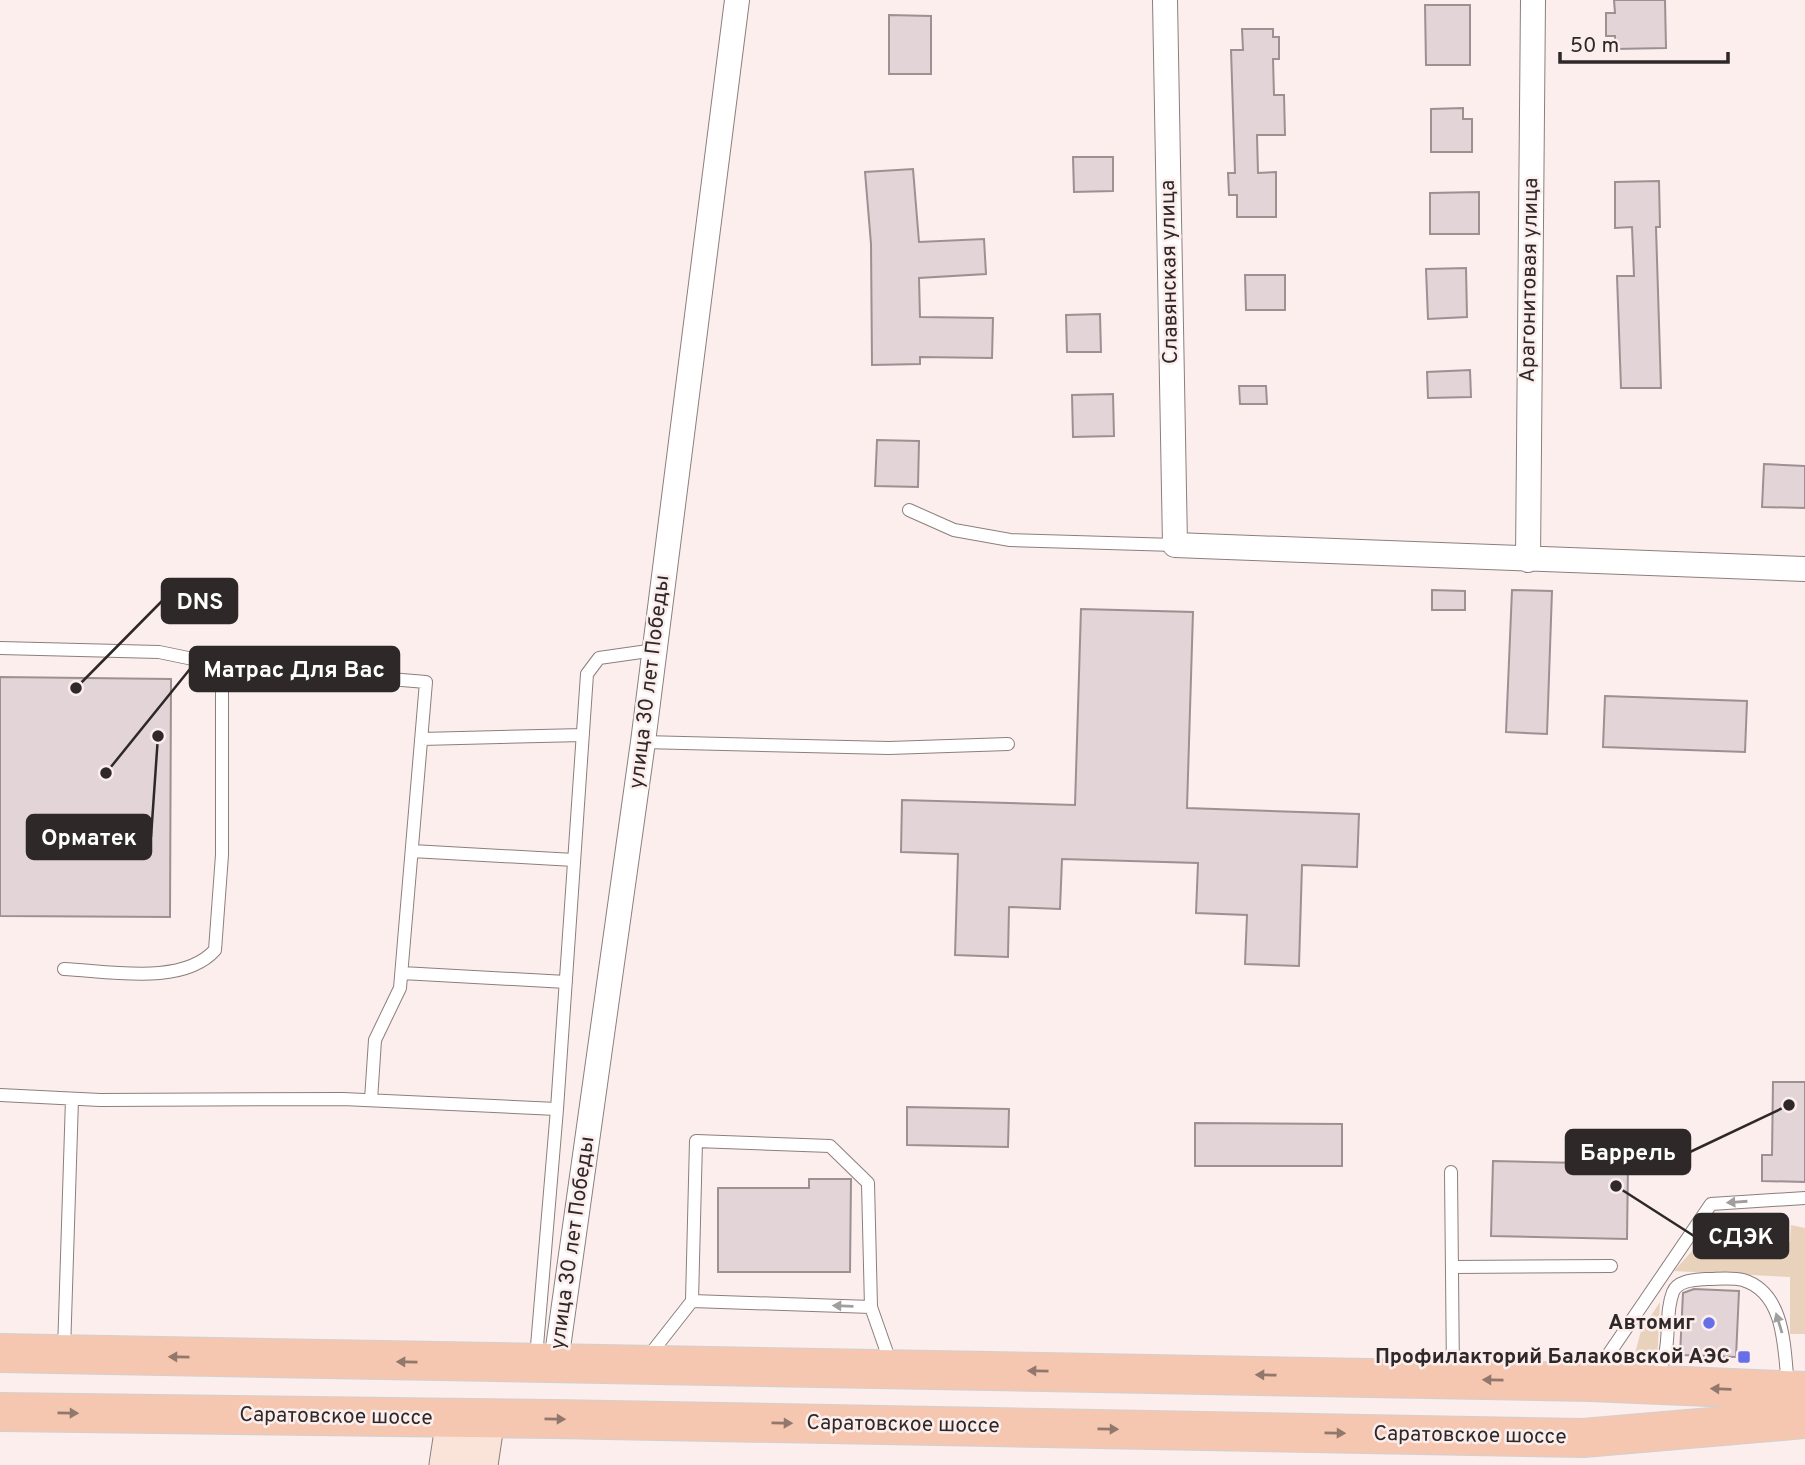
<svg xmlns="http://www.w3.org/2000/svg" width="1805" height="1465" font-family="Overpass,sans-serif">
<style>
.green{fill:#e8d2bb}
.building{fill:#e2d4d7;stroke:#9c9093;stroke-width:2}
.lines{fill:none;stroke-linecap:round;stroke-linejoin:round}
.service-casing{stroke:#8b7f7d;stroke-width:14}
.minor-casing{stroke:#8b7f7d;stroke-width:26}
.secondary-casing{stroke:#8b7f7d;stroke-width:37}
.primary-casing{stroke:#d1d0d0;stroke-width:40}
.service{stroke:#fff;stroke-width:12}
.minor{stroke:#fff;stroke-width:24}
.secondary{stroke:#fae3d8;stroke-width:35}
.primary{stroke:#f5c7b0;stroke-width:38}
.oneway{fill:#a19f9e}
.oneway2{fill:#92786c}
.poi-dot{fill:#666fe8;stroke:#fceeed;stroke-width:2.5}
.labels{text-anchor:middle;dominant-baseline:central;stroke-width:5;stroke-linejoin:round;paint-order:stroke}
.street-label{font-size:21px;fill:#2e2928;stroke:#fceeed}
.poi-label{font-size:21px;font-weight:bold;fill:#2e2928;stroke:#fceeed;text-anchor:end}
.leader{fill:none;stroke:#2e2928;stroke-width:2.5}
.callout-dot{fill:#2e2928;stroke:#fceeed;stroke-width:2.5}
.callout{fill:#2e2928;stroke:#2e2928;stroke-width:2.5}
.callout-label{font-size:23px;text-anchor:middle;font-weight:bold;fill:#fff}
</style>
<rect width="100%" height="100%" fill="#fceeed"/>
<!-- green -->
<path class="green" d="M 1771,1221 L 1771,1238 L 1790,1242 L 1791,1225 L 1805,1228 L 1805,1334 L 1790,1334 L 1790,1277 L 1674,1271 L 1701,1241 L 1724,1223 Z
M 1660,1302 L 1657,1364 L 1632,1364 L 1641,1331 Z"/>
<!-- building -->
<path class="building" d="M 1614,0 L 1665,0 L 1666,48 L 1615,49 L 1615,36 L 1606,36 L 1606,13 L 1615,13 Z
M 1425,5 L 1470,5 L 1470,65 L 1426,65 Z
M 889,15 L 931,16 L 931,74 L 889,74 Z
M 1242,29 L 1273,29 L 1273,37 L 1279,37 L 1279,59 L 1273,59 L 1274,95 L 1284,95 L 1285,135 L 1257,135 L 1258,173 L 1276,172 L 1276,217 L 1237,217 L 1237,195 L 1229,195 L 1228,173 L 1235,173 L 1231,50 L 1243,50 Z
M 1463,108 L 1463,119 L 1472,119 L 1472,152 L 1431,152 L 1431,109 Z
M 1073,157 L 1113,157 L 1113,191 L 1074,192 Z
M 913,169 L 919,242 L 984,239 L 986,274 L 919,278 L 920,317 L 993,318 L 992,358 L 920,357 L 920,364 L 872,365 L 871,244 L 865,172 Z
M 1659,181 L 1660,227 L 1656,227 L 1661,388 L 1621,388 L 1617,276 L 1634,276 L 1632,227 L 1615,228 L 1615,182 Z
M 1479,192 L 1479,234 L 1430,234 L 1430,193 Z
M 1466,268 L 1467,317 L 1428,319 L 1426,269 Z
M 1245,275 L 1285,275 L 1285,310 L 1246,310 Z
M 1100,314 L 1101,352 L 1067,352 L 1066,315 Z
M 1470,370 L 1471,397 L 1428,398 L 1427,372 Z
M 1239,386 L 1266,386 L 1267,404 L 1240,404 Z
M 1113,394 L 1114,436 L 1073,437 L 1072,395 Z
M 877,440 L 919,441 L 918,487 L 875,486 Z
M 1764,464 L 1805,466 L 1805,508 L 1762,507 Z
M 1432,590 L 1465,591 L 1465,610 L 1432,610 Z
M 1512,590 L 1552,591 L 1547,734 L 1506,732 Z
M 1081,609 L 1193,612 L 1187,808 L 1359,814 L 1357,867 L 1302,865 L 1299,966 L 1245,964 L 1247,915 L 1196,913 L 1198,863 L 1062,859 L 1060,909 L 1009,907 L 1008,957 L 955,955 L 958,854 L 901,852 L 902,800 L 1075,805 Z
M 0,677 L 171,679 L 170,917 L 0,916 Z
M 1605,696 L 1747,701 L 1745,752 L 1603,747 Z
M 1773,1082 L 1805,1082 L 1805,1182 L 1762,1181 L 1762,1155 L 1772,1155 Z
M 907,1107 L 1009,1109 L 1008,1147 L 907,1145 Z
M 1195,1123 L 1342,1124 L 1342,1166 L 1195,1166 Z
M 1493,1161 L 1628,1164 L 1627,1239 L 1491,1236 Z
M 809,1179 L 851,1179 L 850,1272 L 718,1272 L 718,1188 L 809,1188 Z
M 1694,1289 L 1739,1291 L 1736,1357 L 1680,1355 L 1683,1293 Z"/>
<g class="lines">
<defs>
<path id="service" d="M 909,510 L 954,530 L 1010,540 L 1175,545
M 0,648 L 159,652 L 222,665
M 421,739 L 583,735
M 643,742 L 889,748 L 1008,744
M 412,851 L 574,860
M 64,969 C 109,971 183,986 215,950 L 222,855 L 222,665 L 426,682 L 400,988 L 375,1040 L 371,1100
M 402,973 L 566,982
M 0,1095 L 100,1100 L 343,1099 L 557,1109 L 536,1358
M 557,1109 L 587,674 L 599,658 L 655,650
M 1451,1172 L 1453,1375
M 1452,1267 L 1611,1266
M 692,1301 L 696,1141 L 830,1146 L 868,1183 L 871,1307
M 64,1351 L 72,1099
M 648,1357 L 692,1301 L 871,1307 L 891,1364
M 1593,1377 L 1711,1204 L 1805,1198
M 1652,1379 C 1676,1354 1662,1320 1673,1292 C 1678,1280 1695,1280 1706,1279 C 1717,1279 1732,1277 1743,1280 C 1786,1293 1784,1350 1788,1386"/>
<path id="minor" d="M 1165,0 L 1175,545 L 1805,569
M 1528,560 L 1533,0
M 556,1362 L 643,742 L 737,0"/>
<path id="secondary" d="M 447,1465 L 454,1419
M 480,1465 L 487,1418"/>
<path id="primary" d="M 0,1353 L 1590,1382 L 1805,1391
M 0,1412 L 554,1419 L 1583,1438 L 1805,1419"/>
</defs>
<!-- service casing -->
<use href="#service" class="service-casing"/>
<!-- minor casing -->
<use href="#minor" class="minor-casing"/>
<!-- secondary casing -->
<use href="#secondary" class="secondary-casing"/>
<!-- primary casing -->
<use href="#primary" class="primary-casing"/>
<!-- service -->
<use href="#service" class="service"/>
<!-- minor -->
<use href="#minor" class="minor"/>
<!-- secondary -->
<use href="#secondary" class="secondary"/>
<!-- primary -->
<use href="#primary" class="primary"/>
</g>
<!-- one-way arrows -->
<defs><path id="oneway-solid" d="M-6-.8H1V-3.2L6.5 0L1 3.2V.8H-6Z" transform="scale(1.75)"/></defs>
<g class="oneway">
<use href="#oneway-solid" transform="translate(1737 1202) rotate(176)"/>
<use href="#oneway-solid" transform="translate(843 1306) rotate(-178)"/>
<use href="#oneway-solid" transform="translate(1779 1323) rotate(-107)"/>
</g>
<g class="oneway2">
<use href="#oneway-solid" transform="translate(179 1357) rotate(-179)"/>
<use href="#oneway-solid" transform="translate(407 1362) rotate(-179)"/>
<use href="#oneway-solid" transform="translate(1038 1371) rotate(-179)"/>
<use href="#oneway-solid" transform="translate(1266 1375) rotate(-179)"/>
<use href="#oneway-solid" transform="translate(1493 1380) rotate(-179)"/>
<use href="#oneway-solid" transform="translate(1721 1389) rotate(-178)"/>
<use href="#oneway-solid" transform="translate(68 1413) rotate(1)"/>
<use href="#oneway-solid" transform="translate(555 1419) rotate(1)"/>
<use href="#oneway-solid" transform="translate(782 1423) rotate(1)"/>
<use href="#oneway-solid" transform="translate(1108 1429) rotate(1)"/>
<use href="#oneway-solid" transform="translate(1335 1433) rotate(1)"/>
</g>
<!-- markers -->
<g class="poi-dot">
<circle cx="1709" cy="1323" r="7"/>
<rect x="1737" y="1350" width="14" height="14" rx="3.5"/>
</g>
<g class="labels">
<!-- street labels -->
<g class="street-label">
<text transform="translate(1170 272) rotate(-91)">Славянская улица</text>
<text transform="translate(1530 280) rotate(-89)">Арагонитовая улица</text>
<text transform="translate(650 682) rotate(-83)">улица 30 лет Победы</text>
<text transform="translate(573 1243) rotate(-82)">улица 30 лет Победы</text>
<text transform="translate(336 1417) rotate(1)">Саратовское шоссе</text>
<text transform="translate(903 1425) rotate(1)">Саратовское шоссе</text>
<text transform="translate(1470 1436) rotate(1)">Саратовское шоссе</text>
</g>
<!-- poi labels -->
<g class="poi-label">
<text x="1695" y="1323">Автомиг</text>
<text x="1730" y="1357">Профилакторий Балаковской АЭС</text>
</g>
</g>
<!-- callouts -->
<path class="leader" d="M76 688L162 601M106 773L190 669M158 736L151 837M1789 1105L1690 1152M1616 1186L1694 1236"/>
<g class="callout-dot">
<circle cx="76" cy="688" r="7"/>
<circle cx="106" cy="773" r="7"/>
<circle cx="158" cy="736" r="7"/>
<circle cx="1789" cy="1105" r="7"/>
<circle cx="1616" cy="1186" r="7"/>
</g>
<g class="callout">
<rect x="162" y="579" width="75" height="44" rx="7"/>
<rect x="190" y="647" width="209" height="44" rx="7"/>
<rect x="27" y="815" width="124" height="44" rx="7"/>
<rect x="1566" y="1130" width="124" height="44" rx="7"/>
<rect x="1694" y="1214" width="94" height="44" rx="7"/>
</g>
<g class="callout-label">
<text x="200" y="609">DNS</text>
<text x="294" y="677">Матрас Для Вас</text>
<text x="89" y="845">Орматек</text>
<text x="1628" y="1160">Баррель</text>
<text x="1741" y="1244">СДЭК</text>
</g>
<!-- scale -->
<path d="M1560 52v10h168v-10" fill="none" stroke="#2e2928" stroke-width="3.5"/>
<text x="1570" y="52" font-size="21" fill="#2e2928" stroke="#fceeed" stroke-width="5" paint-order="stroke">50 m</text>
</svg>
